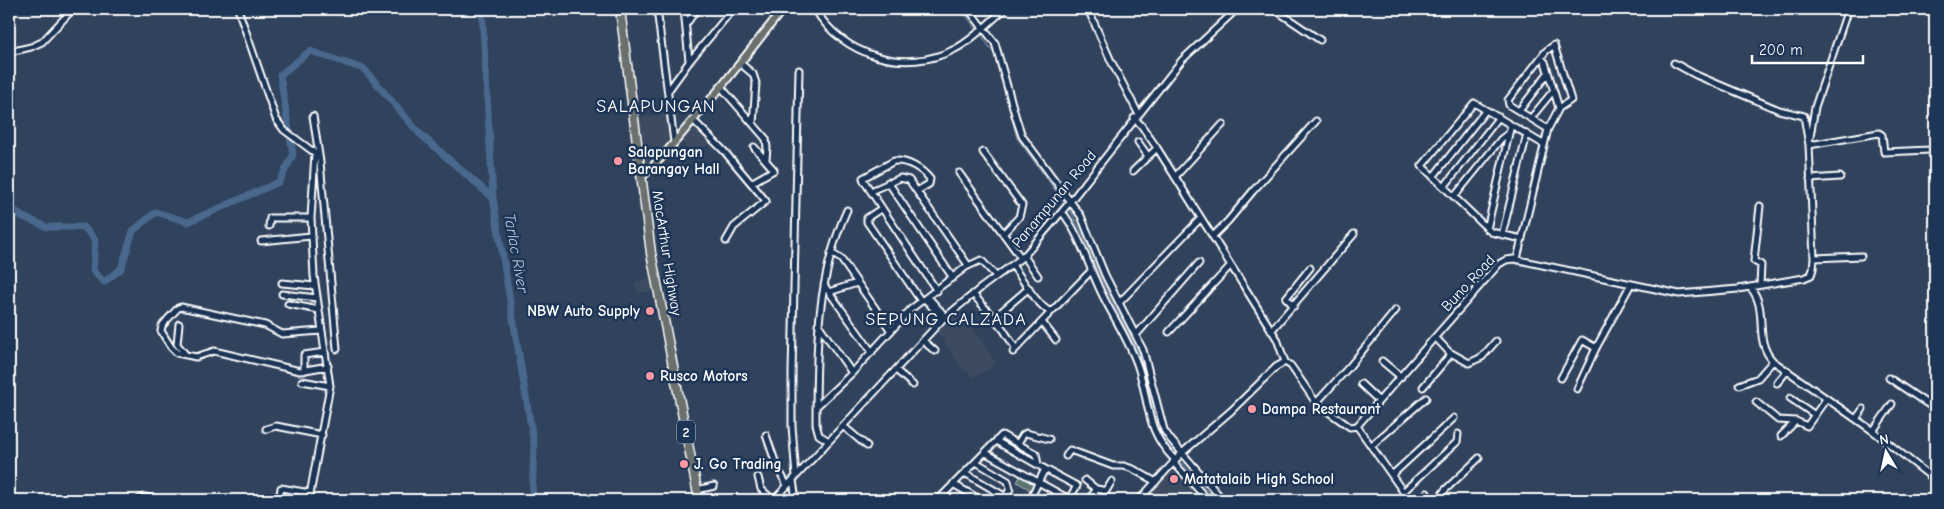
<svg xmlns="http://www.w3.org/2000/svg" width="1944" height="509" font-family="'Comic Neue',sans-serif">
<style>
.built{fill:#3e4c60}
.garden{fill:#5b726e;stroke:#adb8b6}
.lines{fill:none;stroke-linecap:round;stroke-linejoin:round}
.stream{stroke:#91a4bb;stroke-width:1}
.river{stroke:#48688e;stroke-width:7}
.minor-casing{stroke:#fff;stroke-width:9}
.major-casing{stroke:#fff;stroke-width:10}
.highway-casing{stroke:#fff;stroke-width:11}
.minor{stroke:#1d3557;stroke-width:5}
.major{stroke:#6b706d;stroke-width:6}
.highway{stroke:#6b706d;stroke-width:8}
.poi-dot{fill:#ff9aa2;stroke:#1d3557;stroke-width:2}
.labels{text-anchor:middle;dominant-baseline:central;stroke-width:5;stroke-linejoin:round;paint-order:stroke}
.shield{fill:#1d3557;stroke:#bbc2cd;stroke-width:1}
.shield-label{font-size:14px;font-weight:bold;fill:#fff}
.poi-label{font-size:15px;font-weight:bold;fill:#fff;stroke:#1d3557;text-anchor:start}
.street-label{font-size:15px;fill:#fff;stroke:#1d3557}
.water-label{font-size:16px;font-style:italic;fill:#b6c3d2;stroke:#1d3557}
.quarter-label{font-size:18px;letter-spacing:1px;fill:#fff;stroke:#1d3557}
</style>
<rect width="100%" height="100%" fill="#30425c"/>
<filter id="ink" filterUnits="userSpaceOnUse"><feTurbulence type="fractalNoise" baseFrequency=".02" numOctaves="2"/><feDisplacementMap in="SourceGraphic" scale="10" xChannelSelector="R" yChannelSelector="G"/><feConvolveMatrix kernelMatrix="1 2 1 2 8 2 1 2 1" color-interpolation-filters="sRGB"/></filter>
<g filter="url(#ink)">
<!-- built -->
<path class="built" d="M 667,113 L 671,139 L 650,164 L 644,165 L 638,118 Z
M 695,122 L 711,140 L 696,159 L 680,139 Z
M 650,276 L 654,291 L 638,293 L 635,283 Z
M 957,312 L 968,321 L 996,363 L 990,369 L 973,377 L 961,367 L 936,330 Z
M 1172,467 L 1177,469 L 1205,500 L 1141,500 Z"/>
<!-- garden -->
<path class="garden" d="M 1022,473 L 1037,482 L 1032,491 L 1017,482 Z"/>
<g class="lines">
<!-- stream -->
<path class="stream" d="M 961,9 L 977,30
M 980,33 L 994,54 L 1017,138 L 1066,205
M 1069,208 L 1083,235 L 1098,273 L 1140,356 L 1155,418 L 1162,438 L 1176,456
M 1179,460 L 1216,500"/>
<!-- river -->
<path class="river" d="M 482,9 L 493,198 L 534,445 L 532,500
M 9,205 L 21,216 L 47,227 L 84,227 L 95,240 L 93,271 L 104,282 L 121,269 L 133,231 L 156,212 L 188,222 L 279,182 L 293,155 L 280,75 L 310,51 L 364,69 L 419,133 L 493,198"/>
<defs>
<path id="minor" d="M 238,9 L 276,119 L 284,130 L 315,153 L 311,218 L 314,276 L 330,386 L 309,500
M 657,9 L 674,142
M 684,9 L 689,61
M 815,9 C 842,56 906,75 955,49 C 973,40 989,22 1005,9
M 968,9 L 995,43 L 1016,118 L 1022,136 L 1081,216 L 1105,275 L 1143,350 L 1164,430 L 1171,440 L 1223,500
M 1088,9 L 1111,61 L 1138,113
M 1226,9 L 1231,14
M 1274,9 L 1320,40
M 687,23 L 697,9
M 9,52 L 31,47 L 42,42 L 73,9
M 1541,58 L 1545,62 L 1559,108
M 740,63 L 753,74 L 756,83 L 753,124
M 721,87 L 766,139 L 767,148 L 766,159
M 668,91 L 689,62 L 733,9
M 1519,111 L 1548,73
M 313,116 L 320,162 L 337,349
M 1134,118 L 1141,125 L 1157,148 L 1252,299 L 1277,339 L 1285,362
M 1531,118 L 1553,91
M 693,120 L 724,151 L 766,201 L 734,227 L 726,241
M 1810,137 L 1815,107 L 1848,9
M 1138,142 L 1148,156
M 1809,145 L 1879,133 L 1882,135 L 1884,152 L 1930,150 L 1935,147
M 983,152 L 1022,205 L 1019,217 L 1003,234
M 1133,171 L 1157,148
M 959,173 L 1021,258
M 1175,177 L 1223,124
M 1433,177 L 1486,110
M 1810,179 L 1840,177
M 888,182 L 953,278
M 751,183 L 774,170 L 754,147
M 1444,187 L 1499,117
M 871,191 L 900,178 L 909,180 L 968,265
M 917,191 L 929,184 L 930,179 C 922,169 908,160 894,161 L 863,178 L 864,181 L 937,291
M 1454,197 L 1501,139 L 1509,133
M 882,208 L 867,218 L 867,222 L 921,301
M 1062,212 C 1080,233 1090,272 1104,298 C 1115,320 1132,346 1139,370 C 1150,407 1146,431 1175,460
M 269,226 L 270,218 L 311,218
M 1487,229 L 1511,125
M 1502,235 L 1527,134
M 1213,236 L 1228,221 L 1253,191 L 1316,121
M 1522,239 L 1491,232 L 1422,166 L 1474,103 L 1543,144
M 261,241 L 311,236
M 831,253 L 841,259 L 891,331
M 1024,256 L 1038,276
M 1814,258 L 1861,256
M 1517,259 L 1548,129 L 1559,108 L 1571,100 L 1554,45 L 1546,51 L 1508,100 L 1509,105 L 1548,129
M 1012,265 C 1022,278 1037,306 1051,312 L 1091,271
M 282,283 L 315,286
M 824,285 L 872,352
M 1760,285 L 1761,265 L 1754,261 L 1760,206
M 1750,287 C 1770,310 1752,339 1773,361 L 1873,431 L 1935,480
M 829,292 L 857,283
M 282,294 L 317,298
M 973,294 L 1003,329 L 1014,346
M 928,297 L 946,317
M 925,299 L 943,319
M 1120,302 L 1201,218
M 288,304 L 319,310
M 1294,306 L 1286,298 L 1310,268
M 994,318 L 1029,288
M 1042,322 L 1056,340
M 179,324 L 177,344 L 186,355
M 818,324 L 852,373
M 321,331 L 282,334 L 265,325 L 181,307 L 178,308 L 167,320 L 162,326 L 161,331 L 171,347 L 177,353 L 196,357 L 214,351 L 300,371 L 328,366
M 1271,331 L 1354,234
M 1169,332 L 1230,266
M 1136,335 L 1199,263
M 923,341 L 935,351
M 1013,352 L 1051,312
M 1451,353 L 1469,363 L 1482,357 L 1496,341
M 1382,361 L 1401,377
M 1285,362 L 1291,366 L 1317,404 L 1350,427 L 1357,426 L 1499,264 L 1506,260 L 1514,259 L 1679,294 L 1738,289 L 1804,278 L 1811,275 L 1813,269 L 1814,258 L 1809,145 L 1804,116 L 1779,110 L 1696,75 L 1674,63
M 896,370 L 913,385
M 304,371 L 304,355 L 325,352
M 1561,378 L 1582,340 L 1596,348
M 1889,378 L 1935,409
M 302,381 L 330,386
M 1777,383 L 1787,371
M 1361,384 L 1379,401
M 1739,385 L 1758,378 L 1773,361
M 1423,387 L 1451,354 L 1435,337
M 1577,389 L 1596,348 L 1631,284
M 1790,398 L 1815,415
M 1756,402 L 1778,420 L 1796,421 L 1807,426 L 1826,399
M 1316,403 L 1349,367 L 1396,310
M 816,407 L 852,373 L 911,309 L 966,267 L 981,260 L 996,276
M 1856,419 L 1863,409
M 843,426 L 867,446
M 1357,426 L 1409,500
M 266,429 L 276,426 L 322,435
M 1873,431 L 1892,404
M 766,435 L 777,467 L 787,485
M 1781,436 L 1796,421
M 829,441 L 819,435 L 816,424 C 816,351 816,278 847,210
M 996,441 L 1045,469 L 1032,495 L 1027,500
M 1018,443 L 1023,435 L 1026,433 L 1049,439
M 1371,446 L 1426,398
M 986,453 L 1069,499
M 1066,456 L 1070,450 L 1113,466 L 1124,466 L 1133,469 L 1156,482
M 976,462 L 1008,481 L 1010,489 L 1004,500
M 1173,462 L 1208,500
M 1045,469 L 1077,486 L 1068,500
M 965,473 L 1006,497 L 1018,500
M 1392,475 L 1454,418
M 758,477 L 761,489 L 773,500
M 796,477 L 792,426 L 792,373 L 799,70
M 793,480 L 796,500
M 1085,480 L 1096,489
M 953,484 L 981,500
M 697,490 L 714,486
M 1403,492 L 1457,442 L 1458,434
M 943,495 L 952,500
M 1032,495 L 1042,500
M 138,500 L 144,497 L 158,500
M 279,500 L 281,488 L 310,493
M 774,500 L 943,319 L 982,287 L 1024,256 L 1070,202 L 1182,60 L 1237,9
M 938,500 L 1002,435 L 1036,454 L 1038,465
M 1088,500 L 1097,489 L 1106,491 L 1112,481
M 1139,500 L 1182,453 L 1231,411 L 1276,367 L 1285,362
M 1420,500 L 1427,493
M 1438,500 L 1445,490 L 1479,458
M 1932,500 L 1935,496"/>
<path id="major" d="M 642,177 L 663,156 L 721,87 L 783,9"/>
<path id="highway" d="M 620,9 L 651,253 L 699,500"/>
</defs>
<!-- minor casing -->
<use href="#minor" class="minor-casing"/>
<!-- major casing -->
<use href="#major" class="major-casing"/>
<!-- highway casing -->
<use href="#highway" class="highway-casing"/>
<!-- minor -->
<use href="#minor" class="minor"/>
<!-- major -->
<use href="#major" class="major"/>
<!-- highway -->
<use href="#highway" class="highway"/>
</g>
</g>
<!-- markers -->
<g class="poi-dot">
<circle cx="618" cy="161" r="5"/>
<circle cx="650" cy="311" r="5"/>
<circle cx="650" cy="376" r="5"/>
<circle cx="1252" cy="409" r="5"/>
<circle cx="684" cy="464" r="5"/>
<circle cx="1174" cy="479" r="5"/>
</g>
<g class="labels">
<!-- shield labels -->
<rect class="shield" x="677" y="420.5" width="18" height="23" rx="4"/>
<g class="shield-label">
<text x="686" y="432">2</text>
</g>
<!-- poi labels -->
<g class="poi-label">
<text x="628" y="152">Salapungan<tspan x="628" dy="17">Barangay Hall</tspan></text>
<text x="640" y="311" text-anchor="end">NBW Auto Supply</text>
<text x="660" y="376">Rusco Motors</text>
<text x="1262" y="409">Dampa Restaurant</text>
<text x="694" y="464">J. Go Trading</text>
<text x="1184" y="479">Matatalaib High School</text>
</g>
<!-- street labels -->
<g class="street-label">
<text transform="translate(1054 199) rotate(-50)">Panampunan Road</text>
<text transform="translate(667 253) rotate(81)">MacArthur Highway</text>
<text transform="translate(1468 283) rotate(-47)">Buno Road</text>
</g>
<!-- water labels -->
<g class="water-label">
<text transform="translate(516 253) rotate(80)">Tarlac River</text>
</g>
<!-- quarter labels -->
<g class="quarter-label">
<text x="656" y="106">SALAPUNGAN</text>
<text x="946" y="319">SEPUNG CALZADA</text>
</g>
</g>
<!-- margin -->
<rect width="1944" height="509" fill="none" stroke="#1d3557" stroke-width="30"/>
<rect x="15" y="15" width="1914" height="479" fill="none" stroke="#fff" stroke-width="2" filter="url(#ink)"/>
<!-- north arrow -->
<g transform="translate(1886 452) rotate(351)" stroke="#1d3557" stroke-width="4" paint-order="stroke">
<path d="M0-4L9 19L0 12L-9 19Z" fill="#ffffff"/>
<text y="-8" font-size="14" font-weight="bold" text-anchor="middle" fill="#ffffff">N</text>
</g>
<!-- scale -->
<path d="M1752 55v8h111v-8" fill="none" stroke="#ffffff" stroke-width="2.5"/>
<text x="1759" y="55" font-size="15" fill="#ffffff" stroke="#1d3557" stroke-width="4" paint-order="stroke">200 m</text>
</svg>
